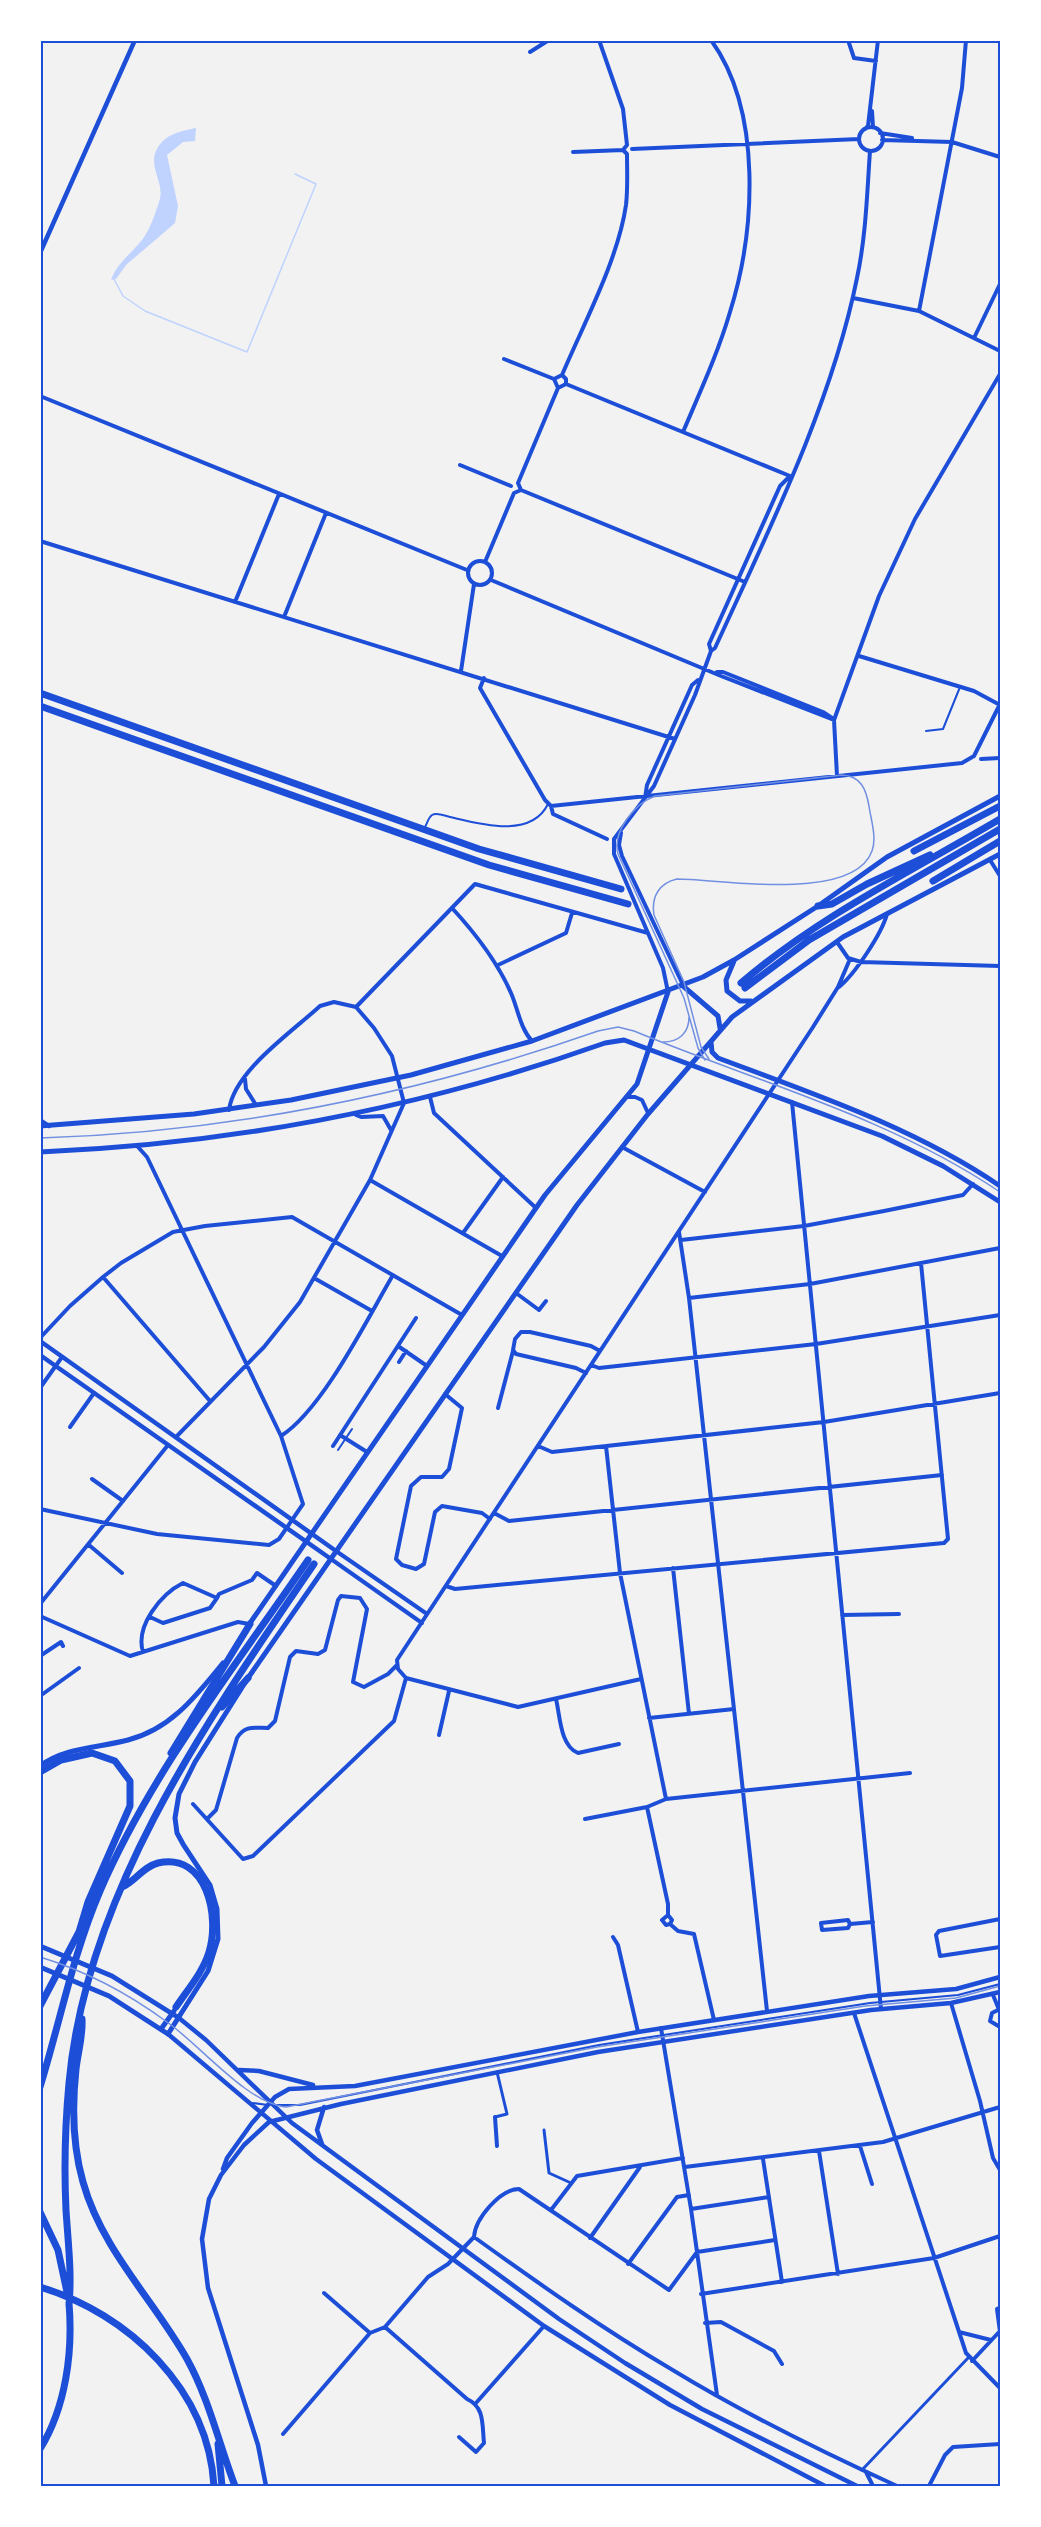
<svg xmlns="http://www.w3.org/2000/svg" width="1041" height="2527" font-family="'Golos Text',sans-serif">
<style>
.water{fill:#bfd3fe}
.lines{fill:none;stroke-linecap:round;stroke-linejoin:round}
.stream{stroke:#bfd3fe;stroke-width:1.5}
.service{stroke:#1d4ed8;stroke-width:2}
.pedestrian{stroke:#1d4ed8;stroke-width:3}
.minor{stroke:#1d4ed8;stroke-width:4}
.tertiary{stroke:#1d4ed8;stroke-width:4.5}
.secondary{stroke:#1d4ed8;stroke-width:5}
.motorway{stroke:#1d4ed8;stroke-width:7}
.tram{stroke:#7290e2;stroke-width:1.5}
.neatline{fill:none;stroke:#1d4ed8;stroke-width:2}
</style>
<rect width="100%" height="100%" fill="#f2f2f2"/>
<!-- water -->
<path class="water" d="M 196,128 L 195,141 L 183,142 L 167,155 L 178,206 L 175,223 L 126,265 L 116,279 L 111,280 C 117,263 131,254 142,240 C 150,230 155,214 159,202 C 166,184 147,167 157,149 C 165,134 181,131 196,128 Z"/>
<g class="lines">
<!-- stream -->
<path class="stream" d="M 114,279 L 123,296 L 145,311 L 247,352 L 316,184 L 295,174"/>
<!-- service -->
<path class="service" d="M 926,731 L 943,729 L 960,687
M 425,827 C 427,824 428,818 432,815 C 437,812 445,816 450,817 C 480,824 531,839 548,804
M 338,1450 L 352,1429
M 253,2103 L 268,2105
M 276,2105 L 300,2105 L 599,2045 L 870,2003 L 958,1995 L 1000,1984"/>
<!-- pedestrian -->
<path class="pedestrian" d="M 495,2117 L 507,2114 L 497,2072
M 544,2130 L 549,2173 L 571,2183
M 862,2470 L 968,2358"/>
<!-- minor -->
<path class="minor" d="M 848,40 L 854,58 L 876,61
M 530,52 L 549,40
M 872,111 L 873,127
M859 139a12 12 0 1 1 24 0a12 12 0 1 1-24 0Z
M 865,129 L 868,126 L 878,40
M 880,133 L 912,138
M 882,140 L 952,142 L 1000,157
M 632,149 L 859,139
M 573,152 L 623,150
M 853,298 L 919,311 L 1000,351
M 919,311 L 962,88 L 966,40
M 974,338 L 1000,284
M 504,359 L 554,379
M 566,384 L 790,476
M 558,388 L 554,379 L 562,375 C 584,323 618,260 626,205 C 628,188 627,171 627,154 L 623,150 L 627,145 L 623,109 L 599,40
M 40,396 L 467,570
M 683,432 C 700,392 718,353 730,312 C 755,232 763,112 711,40
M 460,465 L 511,486
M 521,490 L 745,582
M 40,541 L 675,739
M468 573a12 12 0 1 1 24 0a12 12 0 1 1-24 0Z
M 485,562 L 514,493 L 521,490 L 518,483 L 558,388 L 566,384 L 566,379 L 562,375
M 491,580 L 721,676 L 834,720
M 235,602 L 279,494
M 284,617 L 326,513
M 711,651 L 709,644 L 780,486 L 790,476
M 859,656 L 974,691 L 1000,705
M 461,671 L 474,584
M 717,672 L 723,672 L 823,712 L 832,718
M 484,678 L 480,688 L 545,800 L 551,806 L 553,814 L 607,839
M 981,759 L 1000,758
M 837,776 L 834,720 L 879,596 L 915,519 L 1000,374
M 645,798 L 647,785 L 692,685 L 698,680
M 551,806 L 962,763 L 974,756 L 1000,704
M 621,833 L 619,845 L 622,856 L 683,985
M 990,860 L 1000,876
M 452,908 C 476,934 497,961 511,993 C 518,1009 520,1028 532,1041
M 837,942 L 848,958 L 861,962 L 1000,966
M 498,965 L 566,933 L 572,913
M 839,987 C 855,974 882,933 887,914
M 668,992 L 663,968 L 614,854 L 614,839 L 654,786 L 695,695 L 711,651 L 715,648 C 768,532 832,403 857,278 C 866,236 867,193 870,151
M 356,1007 L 475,884 L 648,933
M 245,1079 L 246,1089 L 256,1105
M 430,1097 L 434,1113 L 536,1208
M 627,1097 L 635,1097 L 642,1100 L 648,1113
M 792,1102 L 881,2009
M 229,1110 C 234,1071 292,1032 320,1006 L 334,1002 L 356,1007
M 356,1115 L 361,1117 L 383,1116 L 391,1130
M 622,1147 L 705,1192
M 370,1180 L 502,1256
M 679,1232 L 689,1298 L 767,2011
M 463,1233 L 503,1177
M 681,1240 L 804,1226 L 884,1211 L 963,1195 L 973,1184
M 103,1277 L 210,1401
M 314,1278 L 372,1311
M 516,1293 L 539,1310 L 546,1301
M 689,1298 L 810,1284 L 1000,1248
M 40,1338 L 70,1306 L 103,1277 L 121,1263 L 173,1232 L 205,1226 L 292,1217 L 462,1315
M 398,1346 L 427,1366
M 399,1362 L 406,1351
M 591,1365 L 599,1368 L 816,1344 L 1000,1315
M 586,1373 L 576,1368 L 516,1354 L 513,1350 L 515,1339 L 521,1332 L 530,1332 L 591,1346 L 600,1351
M 40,1388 L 62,1357
M 445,1394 L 462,1408 L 449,1469 L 442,1477 L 421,1477 L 411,1486 L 396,1559 L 402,1565 L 416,1569 L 424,1564 L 435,1512 L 442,1506 L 482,1513 L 490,1519
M 498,1408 L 513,1351
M 70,1427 L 94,1393
M 340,1435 L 367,1452
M 281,1436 C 323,1409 367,1319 393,1275
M 176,1437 L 264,1347 L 300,1302 L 370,1180 L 404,1103 L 392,1056 L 374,1028 L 356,1007
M 333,1446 L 416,1318
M 538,1446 L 552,1452 L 824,1422 L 1000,1393
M 606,1446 L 620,1573 L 666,1799
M 92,1479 L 123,1501
M 40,1509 L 157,1534 L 269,1545 L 279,1539 L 303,1504 L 281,1436 L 147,1157 L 138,1147
M 494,1513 L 509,1521 L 942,1475
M 89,1545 L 122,1573
M 336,1551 L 427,1614
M 331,1559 L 422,1623
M 673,1568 L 689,1714
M 446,1586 L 455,1589 L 944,1543 L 948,1539 L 921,1263
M 217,1598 L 219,1594 L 252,1580 L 257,1573 L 276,1586
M 40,1604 L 168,1445
M 842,1615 L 899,1614
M 40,1616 L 130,1656 L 238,1622 L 249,1624
M 143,1652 C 135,1626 161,1594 183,1583 L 217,1598 L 210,1608 L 163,1623 L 150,1617
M 40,1656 L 61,1642 L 63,1646
M 406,1678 L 398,1669 L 397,1660 L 813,1027 L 838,987 L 850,959
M 406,1678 L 518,1707 L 641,1679
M 40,1696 L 79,1668
M 556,1699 C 560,1715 560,1746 578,1753 L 619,1744
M 649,1718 L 734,1709
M 439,1735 L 449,1691
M 193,1804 L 243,1859 L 253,1856 L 394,1721 L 406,1678
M 647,1807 L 668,1904 L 668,1915 L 672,1920 L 670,1924 L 666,1925 L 662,1920 L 668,1915
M 208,1818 L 216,1810 L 237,1738 C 245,1725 254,1728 268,1728 L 275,1721 L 290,1657 L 296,1651 L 318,1654 L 325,1650 L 338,1600 L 341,1596 L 360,1598 L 367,1609 L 353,1682 L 364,1687 L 388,1674 L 397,1665
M 585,1819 L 647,1807 L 666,1799 L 910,1773
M 1000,1919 L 939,1931 L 936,1935 L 940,1956 L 1000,1947
M 670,1924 L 678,1931 L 694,1934 L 714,2020
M 850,1924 L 848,1928 L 822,1930 L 821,1923 L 848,1920 L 850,1924 L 873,1922
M 613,1937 L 618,1945 L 638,2032
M 993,1995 L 1000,2012
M 951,2003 L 980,2101 L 993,2158 L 1000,2170
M 998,2010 L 992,2013 L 990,2021 L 1000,2027
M 854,2013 L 966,2353 L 1000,2388
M 661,2028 L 691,2209 L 717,2395
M 495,2117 L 497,2146
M 860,2146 L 872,2184
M 819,2151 L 838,2274
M 763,2159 L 782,2282
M 685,2167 L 883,2142 L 1000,2107
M 691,2209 L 769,2197
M 551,2210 L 577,2176 L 683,2158
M 474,2237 C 475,2219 500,2189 519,2189 L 669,2290 L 697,2252 L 775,2240
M 590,2238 L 640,2167
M 628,2264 L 677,2197 L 689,2195
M 324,2293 L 370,2333
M 701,2294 L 934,2258 L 1000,2236
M 705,2323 L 721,2322 L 774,2351 L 782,2364
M 385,2327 L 467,2399 C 485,2407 482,2425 484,2443 L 476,2452 L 459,2437
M 959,2332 L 991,2340
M 1000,2332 L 997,2309 L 1000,2308
M 972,2361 L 1000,2331
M 476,2403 L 544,2326
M 283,2434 L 370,2333 L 385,2327 L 428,2277 L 448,2264 L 474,2237 C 538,2283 603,2329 671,2369 C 743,2413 820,2451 897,2486
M 866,2472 L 873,2486
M 929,2486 L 945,2455 L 953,2447 L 1000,2444"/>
<!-- tertiary -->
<path class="tertiary" d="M 40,253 L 135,40
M 40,1120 L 49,1126
M 40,1341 L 336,1551
M 40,1355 L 331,1559
M 179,2018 L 206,2040 L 292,2123 L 559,2319 L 625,2363 L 702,2409 L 857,2486
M 168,2034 L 316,2159 L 544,2326 L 670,2405 L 825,2486
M 239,2070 L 259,2071 L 313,2085
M 322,2144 L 317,2130 L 324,2107
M 223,2169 L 227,2158 L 252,2123 L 275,2097 L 289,2089 L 355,2086 L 638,2032 L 869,1996 L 956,1989 L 1000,1977
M 266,2486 L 258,2445 L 208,2288 L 202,2239 L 209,2199 L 221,2175 L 244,2145 L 269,2122 L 341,2104 L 598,2052 L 871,2010 L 951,2003 L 1000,1992"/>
<!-- secondary -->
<path class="secondary" d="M 734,961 L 726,980 L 727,991 L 740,1001 L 751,1001
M 683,986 L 718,1016 L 720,1028
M 711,1042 L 712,1052 L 718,1058 C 814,1094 915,1128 1000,1186
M 40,1126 L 194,1114 L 291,1100 L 411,1075 L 532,1041 L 703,977 L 734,960 L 818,906 L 887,857 L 1000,796
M 40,1152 C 234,1144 422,1108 605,1043 L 624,1040 L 882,1136 L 943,1166 L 1000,1202
M 248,1626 L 545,1195 L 637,1084 L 668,992
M 40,1766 C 66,1747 98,1748 128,1740 C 171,1729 196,1696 223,1663
M 40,1946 L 112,1976 L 179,2018
M 40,1967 L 109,1996 L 168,2034 L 208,1971 L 218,1939 L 217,1909 L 210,1885 L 183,1844 L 177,1833 L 175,1818 L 179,1794 L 195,1762 L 248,1678 L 577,1205 L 648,1114 L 732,1017 L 843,937 L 1000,854
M 161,2029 L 174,2011"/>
<!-- motorway -->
<path class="motorway" d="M 40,693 L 479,849 L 621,889
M 40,706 L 489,865 L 628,904
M 914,851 L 1000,806
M 933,881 L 1000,841
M 818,906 L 832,904 L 867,884 L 930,855
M 741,983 C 819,916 912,871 1000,819
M 745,988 L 809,940 L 1000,829
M 222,1707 L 248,1678
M 171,1753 L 250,1624
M 40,1772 L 61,1760 L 92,1753 L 115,1761 L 130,1781 L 130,1806 L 88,1902 L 79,1932
M 124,1886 C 136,1880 143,1867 158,1863 C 207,1852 220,1917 209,1952 C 203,1972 188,1989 176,2007
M 40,2006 L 80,1930
M 82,2019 C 83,2036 78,2052 76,2069 C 72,2106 73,2147 83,2182 C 102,2250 153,2299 187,2359 C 209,2399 219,2444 235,2486
M 40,2087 C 60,2022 73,1954 100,1891 C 152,1771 235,1667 308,1560
M 40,2212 L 58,2250 L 67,2292
M 40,2287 C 129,2314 208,2389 214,2486
M 69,2305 C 72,2273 68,2242 66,2210 C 64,2168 65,2126 69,2083 C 86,1892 209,1718 314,1564
M 218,2444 L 222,2486
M 40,2449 C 66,2407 73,2352 69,2303"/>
<!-- tram -->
<path class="tram" d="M 663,1042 C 679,1042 689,1033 689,1017
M 705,1060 L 698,1048 L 684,998 L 618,854 C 612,832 634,804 655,796 L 842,775 C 861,776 866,789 869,806 C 871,820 877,838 872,851 C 853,903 721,879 677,879 C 659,883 651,897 654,915 L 684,982 L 701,1047 L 709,1059
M 40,1138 C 231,1132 418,1094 598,1031 L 618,1027 L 634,1031 C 757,1082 889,1117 1000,1192
M 40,1957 C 86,1971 129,1994 167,2022 C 200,2045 248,2104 286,2107 L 597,2047 L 865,2006 L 956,1998 L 1000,1986"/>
</g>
<!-- border -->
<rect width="1041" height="2527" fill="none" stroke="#ffffff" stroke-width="84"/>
<rect x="42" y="42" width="957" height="2443" class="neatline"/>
</svg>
